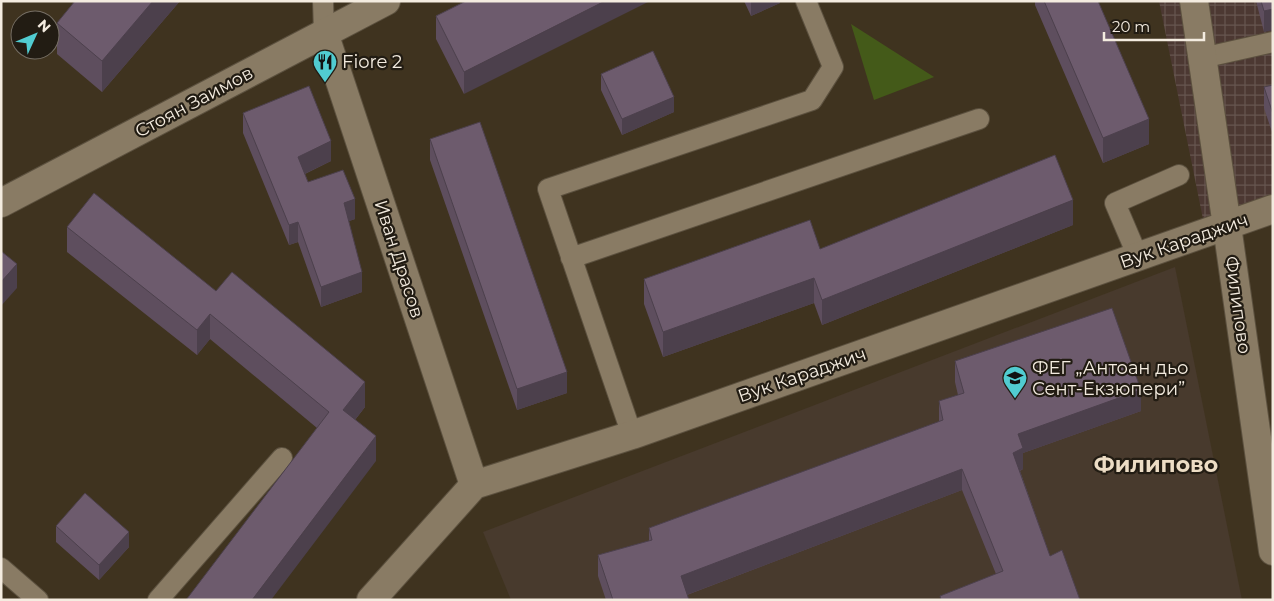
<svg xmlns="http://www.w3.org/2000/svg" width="1274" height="601" font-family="Montserrat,sans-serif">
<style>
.industrial{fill:url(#industrial-grid)}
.education{fill:#483a2d}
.green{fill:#445a19}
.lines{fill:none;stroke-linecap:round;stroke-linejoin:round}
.service-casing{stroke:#5c513f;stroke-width:22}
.minor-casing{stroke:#5c513f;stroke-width:30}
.service{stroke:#897b64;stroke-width:20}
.minor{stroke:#897b64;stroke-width:28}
.wall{fill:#5e4e5e}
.shaded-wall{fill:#4c404c}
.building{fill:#6d5b6d;stroke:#4c404c}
.labels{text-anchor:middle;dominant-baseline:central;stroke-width:4.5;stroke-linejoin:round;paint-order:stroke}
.poi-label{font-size:18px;fill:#f4ece0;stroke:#221c13;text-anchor:start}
.street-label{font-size:18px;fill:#f4ece0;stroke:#221c13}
.district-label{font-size:22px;font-weight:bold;fill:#edddc5;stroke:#221c13}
</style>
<defs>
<pattern id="industrial-grid" width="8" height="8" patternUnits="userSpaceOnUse" patternTransform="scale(1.25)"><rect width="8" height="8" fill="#4c3832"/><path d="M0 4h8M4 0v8" fill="none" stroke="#66554f"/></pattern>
</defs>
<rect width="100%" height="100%" fill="#3f331f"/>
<!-- industrial -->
<path class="industrial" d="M 1159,1 L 1273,1 L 1273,206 L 1206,234 Z"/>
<!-- education -->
<path class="education" d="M 1175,267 L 1242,600 L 511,600 L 483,532 Z"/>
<!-- green -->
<path class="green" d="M 851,24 L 934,77 L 874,100 Z"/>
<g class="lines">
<defs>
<path id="service" d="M 323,1 L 324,33
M 1202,58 L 1273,42
M 1138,257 L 1115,203 L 1179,175
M 571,258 L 979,119
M 632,435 L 548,189 L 812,100 L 833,67 L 806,1
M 1,568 L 38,600
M 158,600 L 282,458"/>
<path id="minor" d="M 1194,1 L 1227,226 L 1273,551
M 324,33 L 474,485
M 1,203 L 386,1
M 371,600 L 474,485 L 632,435 L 1273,209"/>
</defs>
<!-- service casing -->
<use href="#service" class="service-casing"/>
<!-- minor casing -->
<use href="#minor" class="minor-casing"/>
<!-- service -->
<use href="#service" class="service"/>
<!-- minor -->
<use href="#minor" class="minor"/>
</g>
<!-- wall -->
<path class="wall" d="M 75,1 L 180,1 L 102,92 L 57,54 L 57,23 Z
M 466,1 L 464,94 L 436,39 L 436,16 Z
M 744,1 L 780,1 L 780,3 L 751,16 Z
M 1035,1 L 1098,1 L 1149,144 L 1103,163 L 1035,5 Z
M 1256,1 L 1273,1 L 1264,32 Z
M 601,74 L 674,112 L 622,135 L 601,90 Z
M 1273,85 L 1273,135 L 1264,108 L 1264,87 Z
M 243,113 L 331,161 L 305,174 L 308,182 L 355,219 L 349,221 L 362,292 L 321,307 L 298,242 L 289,245 L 243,133 Z
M 430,139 L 567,393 L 517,410 L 430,160 Z
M 1073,225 L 822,325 L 814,303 L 663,357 L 644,304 L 644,279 L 820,249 Z
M 67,227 L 216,291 L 365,407 L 355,420 L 376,461 L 317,428 L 210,339 L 197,355 L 67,252 Z
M 955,361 L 1141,411 L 1023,453 L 1023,469 L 1020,471 L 1050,556 L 1080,600 L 940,600 L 940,596 L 996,574 L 962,490 L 687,595 L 689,600 L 606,600 L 598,576 L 598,555 L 649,541 L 649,528 L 939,422 L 939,401 L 958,395 L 955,382 Z
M 56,526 L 129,547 L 99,580 L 56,542 Z"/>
<!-- shaded-wall -->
<path class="shaded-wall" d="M 153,1 L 180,1 L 102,92 L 102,61 Z
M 605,1 L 650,1 L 464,94 L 464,72 Z
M 751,1 L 780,1 L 780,3 L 751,16 Z
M 1273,9 L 1273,30 L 1264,32 L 1264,11 Z
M 674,97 L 674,112 L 622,135 L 622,119 Z
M 1149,119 L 1149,144 L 1103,163 L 1103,138 Z
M 331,141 L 331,161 L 298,177 L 298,157 Z
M 355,199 L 355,219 L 344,223 L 344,203 Z
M 1073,200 L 1073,225 L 822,325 L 822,300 Z
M 298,222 L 298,242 L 289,245 L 289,225 Z
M 17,264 L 17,288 L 1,306 L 1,282 Z
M 362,272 L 362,292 L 321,307 L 321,287 Z
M 814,278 L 814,303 L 663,357 L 663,332 Z
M 210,314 L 210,339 L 197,355 L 197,330 Z
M 567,372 L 567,393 L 517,410 L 517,389 Z
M 365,382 L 365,407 L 343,435 L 343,410 Z
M 1141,390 L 1141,411 L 1023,453 L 1023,469 L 1013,474 L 1013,453 L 1018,434 Z
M 376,436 L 376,461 L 271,600 L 252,600 Z
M 962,469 L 962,490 L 681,597 L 681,576 Z
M 129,532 L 129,547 L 99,580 L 99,565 Z"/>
<!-- building -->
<path class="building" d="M 75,1 L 153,1 L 102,61 L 57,23 Z
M 466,1 L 605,1 L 464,72 L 436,16 Z
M 1044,1 L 1098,1 L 1149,119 L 1103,138 Z
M 1261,1 L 1273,1 L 1273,9 L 1264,11 Z
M 653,51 L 674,97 L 622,119 L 601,74 Z
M 1273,85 L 1273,114 L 1264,87 Z
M 309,86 L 331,141 L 298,157 L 308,182 L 343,170 L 355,199 L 344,203 L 362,272 L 321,287 L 298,222 L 289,225 L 243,113 Z
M 480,122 L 567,372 L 517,389 L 430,139 Z
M 1055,155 L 1073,200 L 822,300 L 814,278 L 663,332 L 644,279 L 810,220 L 820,249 Z
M 94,193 L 216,291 L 232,272 L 365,382 L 343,410 L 376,436 L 252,600 L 186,600 L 329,412 L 210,314 L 197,330 L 67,227 Z
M 1,251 L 17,264 L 1,282 Z
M 1112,308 L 1141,390 L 1018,434 L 1023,448 L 1013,453 L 1050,556 L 1062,550 L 1080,600 L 941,600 L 940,596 L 1003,571 L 962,469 L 681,576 L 689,600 L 613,600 L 598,555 L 652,540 L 649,528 L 943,420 L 939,401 L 964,393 L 955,361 Z
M 85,493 L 129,532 L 99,565 L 56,526 Z"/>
<!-- icons -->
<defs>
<symbol id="restaurant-pin" viewBox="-11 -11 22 30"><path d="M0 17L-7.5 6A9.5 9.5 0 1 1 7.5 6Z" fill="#51ccd1" stroke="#221c13"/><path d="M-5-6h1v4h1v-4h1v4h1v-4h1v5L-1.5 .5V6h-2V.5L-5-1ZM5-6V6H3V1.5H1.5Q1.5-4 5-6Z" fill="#111"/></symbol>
<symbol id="school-pin" viewBox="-11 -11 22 30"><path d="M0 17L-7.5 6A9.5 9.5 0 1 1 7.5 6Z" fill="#51ccd1" stroke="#221c13"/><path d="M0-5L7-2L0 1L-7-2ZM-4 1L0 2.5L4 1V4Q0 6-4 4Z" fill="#111"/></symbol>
</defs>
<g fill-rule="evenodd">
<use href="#restaurant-pin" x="311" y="48" width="28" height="38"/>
<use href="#school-pin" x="1001" y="364" width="28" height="38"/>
</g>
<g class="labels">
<!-- poi labels -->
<g class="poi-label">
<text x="342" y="62">Fiore 2</text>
<text x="1032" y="368">ФЕГ „Антоан дьо<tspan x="1032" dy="21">Сент-Екзюпери”</tspan></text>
</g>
<!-- street labels -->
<g class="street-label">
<text transform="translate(194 102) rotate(-28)">Стоян Заимов</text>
<text transform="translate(1184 241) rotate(-19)">Вук Караджич</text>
<text transform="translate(399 259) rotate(72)">Иван Драсов</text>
<text transform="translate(1238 305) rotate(82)">Филипово</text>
<text transform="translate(802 375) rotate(-19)">Вук Караджич</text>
</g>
<!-- district labels -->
<g class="district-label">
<text x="1156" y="464">Филипово</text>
</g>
</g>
<!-- border -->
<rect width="1274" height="601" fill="none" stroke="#f4ece0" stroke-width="5"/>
<!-- north arrow -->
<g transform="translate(35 35) rotate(46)"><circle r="24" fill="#221c13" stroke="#766f65"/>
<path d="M0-4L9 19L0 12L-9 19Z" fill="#51ccd1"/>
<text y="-8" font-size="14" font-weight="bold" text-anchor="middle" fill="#f4ece0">N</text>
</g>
<!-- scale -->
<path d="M1104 32v8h100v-8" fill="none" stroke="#f4ece0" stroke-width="2.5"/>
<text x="1112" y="32" font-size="15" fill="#f4ece0" stroke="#221c13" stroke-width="4" paint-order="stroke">20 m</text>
</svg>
